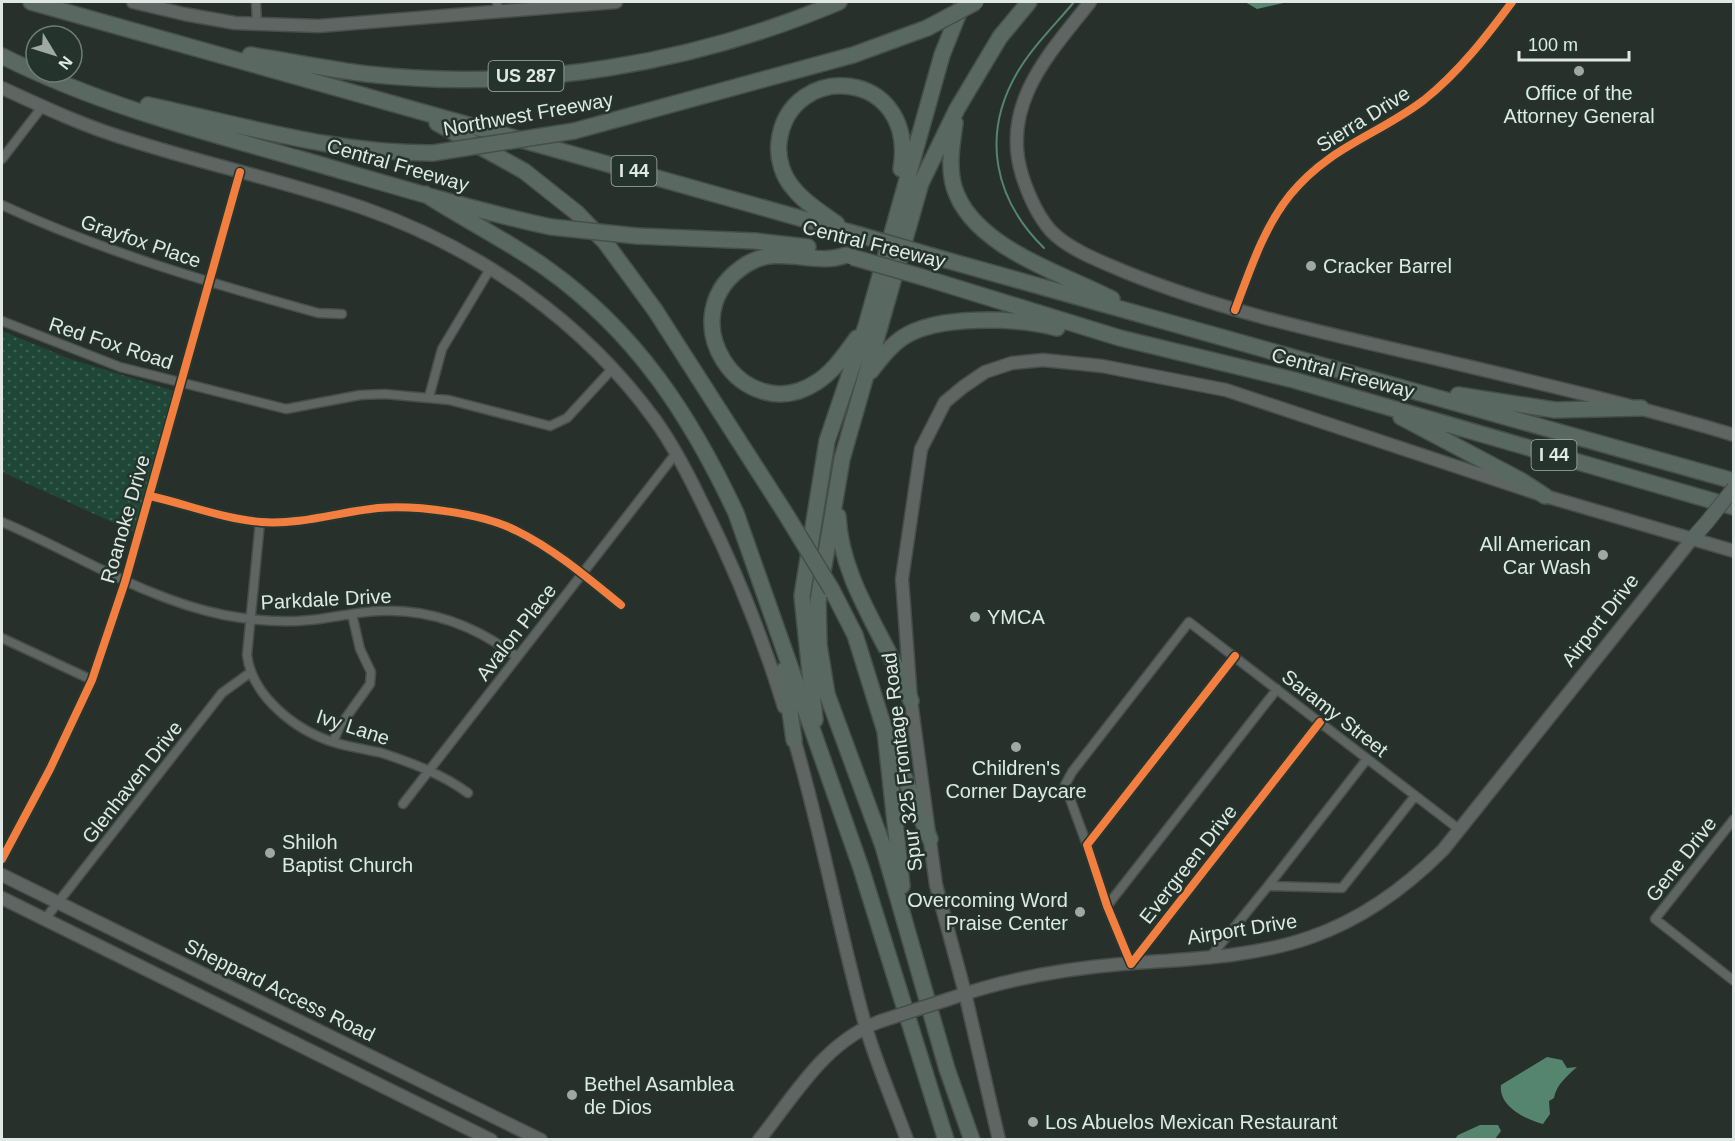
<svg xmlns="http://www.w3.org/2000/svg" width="1735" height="1141" font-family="Arial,sans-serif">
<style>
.grass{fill:url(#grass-dots)}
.water{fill:#55846f}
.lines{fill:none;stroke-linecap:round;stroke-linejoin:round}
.stream{stroke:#55846f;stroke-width:2}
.street-casing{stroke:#464e4a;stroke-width:11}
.secondary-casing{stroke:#464e4a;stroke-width:15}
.primary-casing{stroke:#464e4a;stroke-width:16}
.highway-casing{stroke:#464e4a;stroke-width:18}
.street{stroke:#5e6562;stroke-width:8}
.secondary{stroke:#5e6562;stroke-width:12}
.primary{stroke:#5b6762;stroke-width:14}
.highway{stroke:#596962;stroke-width:15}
.secondary-bridge-casing{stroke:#464e4a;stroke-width:15;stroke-linecap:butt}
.primary-bridge-casing{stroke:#464e4a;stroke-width:16;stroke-linecap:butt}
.highway-bridge-casing{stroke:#464e4a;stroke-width:18;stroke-linecap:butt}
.secondary-bridge{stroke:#5e6562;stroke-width:12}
.primary-bridge{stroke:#5b6762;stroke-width:14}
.highway-bridge{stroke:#596962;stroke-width:15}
.cycleway-casing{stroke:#24342d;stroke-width:11}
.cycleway{stroke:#f27e40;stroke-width:8}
.poi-dot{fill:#9fa8a4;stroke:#24342d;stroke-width:2}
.labels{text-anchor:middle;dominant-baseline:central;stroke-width:5;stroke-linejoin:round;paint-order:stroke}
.shield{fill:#24342d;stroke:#a7b2ad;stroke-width:1.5}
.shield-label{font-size:18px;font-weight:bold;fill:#dfe8e4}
.poi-label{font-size:20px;fill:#dfe8e4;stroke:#24342d;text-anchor:start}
.street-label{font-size:20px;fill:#dfe8e4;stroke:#24342d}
</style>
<defs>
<pattern id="grass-dots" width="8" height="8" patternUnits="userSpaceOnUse" patternTransform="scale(1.5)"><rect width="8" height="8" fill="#1f4738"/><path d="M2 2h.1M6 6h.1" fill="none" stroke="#3f6255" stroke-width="1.8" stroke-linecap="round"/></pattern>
</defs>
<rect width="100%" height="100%" fill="#28302c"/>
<!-- grass -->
<path class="grass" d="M 2,331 L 70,359 L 174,391 L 134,532 L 2,472 Z"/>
<!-- water -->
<path class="water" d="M 1245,2 L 1288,2 L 1257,9 Z
M 1547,1057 L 1562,1060 L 1567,1068 L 1577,1067 C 1568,1075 1556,1085 1554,1098 L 1549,1101 L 1550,1114 L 1543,1124 C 1526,1120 1498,1106 1501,1085 Z
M 1480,1125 L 1498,1125 L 1501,1131 L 1495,1139 L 1455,1139 L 1458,1135 Z"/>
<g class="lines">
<!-- stream -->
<path class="stream" d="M 209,2 L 210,2
M 1044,248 C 994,199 981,135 1017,73 C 1032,47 1055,25 1074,2"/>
<defs>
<path id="street" d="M 256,2 L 257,25
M 497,2 L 498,11
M 2,159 L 42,107
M 2,205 C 104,252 210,283 318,313 L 342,314
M 1235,310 C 1250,270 1264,227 1290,195 C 1330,146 1378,135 1424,100 C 1459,72 1486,37 1512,2
M 2,321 L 120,367 L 286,409 L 360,395 L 385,394 L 449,400 L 550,426 L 567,418 L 613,368
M 429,397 L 442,349 L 490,269
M 150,496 C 186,504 223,519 261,522 C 301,525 339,512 378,508 C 417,505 482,513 517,531 C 554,549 589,579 621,605
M 2,522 C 76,553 144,599 224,615 C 251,620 282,623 310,620 C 333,618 355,612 378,611 C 431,608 476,626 517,657
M 260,522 L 247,655 C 252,696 295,730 333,742 C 348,747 365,749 382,753 C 412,763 442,774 468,793
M 2,638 L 92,680
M 1235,656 L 1087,845 L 1107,906 L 1131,964 L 1320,722
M 333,742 L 340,726 L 370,684 L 371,672 L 360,649 L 352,614
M 403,804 L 677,452
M 1734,819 L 1655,919 L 1734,981
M 1087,845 L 1065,785 L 1072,772 L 1189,622 L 1460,830
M 2,859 L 50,769 L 92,680 L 125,582 L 240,172
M 1268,886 L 1367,759
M 1107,906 L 1277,689
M 45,919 L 222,693 L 251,672
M 1211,956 L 1268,886 L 1342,888 L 1415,796"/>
<path id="secondary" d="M 133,2 L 184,14 L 235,23 L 319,26 L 616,2
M 1090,2 C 1050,53 1000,104 1022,175 C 1028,194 1037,215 1051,231 C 1069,250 1104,263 1128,273 C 1232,315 1344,337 1454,363 C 1547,385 1641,407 1734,435
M 2,88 C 43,107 86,127 130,140 C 208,165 289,182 366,209 C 480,249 584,322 655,420 C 673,445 687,472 700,499 C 734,566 762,635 784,707
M 792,732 C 821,828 838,927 865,1024 C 876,1063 893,1101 907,1140
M 2,875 L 541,1140
M 2,898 L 491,1140
M 949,999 C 1005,979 1062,969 1122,964 C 1184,959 1252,958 1311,937 C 1363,919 1405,888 1443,850 L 1692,539
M 759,1140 C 795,1095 825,1041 881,1021
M 999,1140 L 965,993 L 936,885 L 911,701 L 902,579 L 921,449 L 945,402 L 963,387 L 985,372 L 1012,363 L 1043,360 L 1102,366 L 1226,390 L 1545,496 L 1734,551"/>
<path id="primary" d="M 1692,539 L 1707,522"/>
<path id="highway" d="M 31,2 L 860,235
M 250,55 C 289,61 328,69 367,74 C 527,92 692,64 839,2
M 2,56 C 95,103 197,130 297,158 C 381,182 465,208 551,227
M 148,105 C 243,125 335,154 433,153
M 437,123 L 524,171 L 577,213 L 605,242 L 655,310 L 787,516
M 955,123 C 952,144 948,166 954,187 C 972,247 1062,273 1112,299
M 574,131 L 853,55 L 927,28
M 425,194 C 465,220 508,241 546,268 C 636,332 690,415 736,513 L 861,868 L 946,1140
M 837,224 C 822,213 805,203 794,189 C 783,177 777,159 779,142 C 789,59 918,68 901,169
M 637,236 L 755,241 L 808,247
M 846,255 C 815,267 779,244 747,264 C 665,315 743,431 817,382 C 834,371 845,354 857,338
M 932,256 L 1734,481
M 922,277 L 1120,338 L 1294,380 L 1734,507
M 871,371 C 880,359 890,346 902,338 C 937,314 1017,318 1057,328
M 1458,395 L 1555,410 L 1641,408
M 1401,417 L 1522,481 L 1545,496
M 838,516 C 841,583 888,640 911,701
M 832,590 L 855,635 L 885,731 L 902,886
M 784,670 L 794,740
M 815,720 L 802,596 L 827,441 L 866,326 L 942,55 L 962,5
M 891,745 L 930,839
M 972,1140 L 947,1069 L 883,846 L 827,694 L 819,645 L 818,601 L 842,459 L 921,183 L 957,109 L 1000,37 L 1029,2"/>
</defs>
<!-- street casing -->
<use href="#street" class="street-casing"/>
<!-- secondary casing -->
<use href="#secondary" class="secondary-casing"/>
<!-- primary casing -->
<use href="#primary" class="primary-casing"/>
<!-- highway casing -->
<use href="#highway" class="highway-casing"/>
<!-- street -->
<use href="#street" class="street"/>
<!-- secondary -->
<use href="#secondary" class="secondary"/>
<!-- primary -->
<use href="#primary" class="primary"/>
<!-- highway -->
<use href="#highway" class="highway"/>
<defs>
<path id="secondary-bridge" d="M 881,1021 L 949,999"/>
<path id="primary-bridge" d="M 1707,522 L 1734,488"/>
<path id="highway-bridge" d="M 927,28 L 976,2
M 433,153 L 574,131
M 551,227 L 637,236
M 860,235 L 932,256
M 852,257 L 922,277
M 787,516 L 832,590"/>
</defs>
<!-- secondary-bridge casing -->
<use href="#secondary-bridge" class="secondary-bridge-casing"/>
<!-- primary-bridge casing -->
<use href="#primary-bridge" class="primary-bridge-casing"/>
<!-- highway-bridge casing -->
<use href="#highway-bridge" class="highway-bridge-casing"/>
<!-- secondary-bridge -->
<use href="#secondary-bridge" class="secondary-bridge"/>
<!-- primary-bridge -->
<use href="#primary-bridge" class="primary-bridge"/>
<!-- highway-bridge -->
<use href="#highway-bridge" class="highway-bridge"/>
<defs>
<path id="cycleway" d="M 1235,310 C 1250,270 1264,227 1290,195 C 1330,146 1378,135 1424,100 C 1459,72 1486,37 1512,2
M 150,496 C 186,504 223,519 261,522 C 301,525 339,512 378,508 C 417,505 482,513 517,531 C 554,549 589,579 621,605
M 1235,656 L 1087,845 L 1107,906 L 1131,964 L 1320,722
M 2,859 L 50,769 L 92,680 L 125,582 L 240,172"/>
</defs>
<!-- cycleway casing -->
<use href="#cycleway" class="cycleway-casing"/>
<!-- cycleway -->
<use href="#cycleway" class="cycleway"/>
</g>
<!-- markers -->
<g class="poi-dot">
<circle cx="1579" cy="71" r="6"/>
<circle cx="1311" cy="266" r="6"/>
<circle cx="1603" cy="555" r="6"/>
<circle cx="975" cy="617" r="6"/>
<circle cx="1016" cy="747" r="6"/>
<circle cx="270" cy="853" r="6"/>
<circle cx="1080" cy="912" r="6"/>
<circle cx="572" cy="1095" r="6"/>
<circle cx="1033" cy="1122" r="6"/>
</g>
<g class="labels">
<!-- shield labels -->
<g class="shield">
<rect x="488.5" y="61" width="75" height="30" rx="4.5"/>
<rect x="611.5" y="156" width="45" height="30" rx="4.5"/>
<rect x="1531.5" y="440" width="45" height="30" rx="4.5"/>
</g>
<g class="shield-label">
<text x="526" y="76">US 287</text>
<text x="634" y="171">I 44</text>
<text x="1554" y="455">I 44</text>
</g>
<!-- poi labels -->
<g class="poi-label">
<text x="1579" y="93" text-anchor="middle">Office of the<tspan x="1579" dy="23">Attorney General</tspan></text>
<text x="1323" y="266">Cracker Barrel</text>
<text x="1591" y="544" text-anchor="end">All American<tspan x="1591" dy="23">Car Wash</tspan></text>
<text x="987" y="617">YMCA</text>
<text x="1016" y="768" text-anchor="middle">Children's<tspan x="1016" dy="23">Corner Daycare</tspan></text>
<text x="282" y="842">Shiloh<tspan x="282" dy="23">Baptist Church</tspan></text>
<text x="1068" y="900" text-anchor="end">Overcoming Word<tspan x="1068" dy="23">Praise Center</tspan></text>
<text x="584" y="1084">Bethel Asamblea<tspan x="584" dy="23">de Dios</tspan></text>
<text x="1045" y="1122">Los Abuelos Mexican Restaurant</text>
</g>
<!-- street labels -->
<g class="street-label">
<text transform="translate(528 114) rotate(-10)">Northwest Freeway</text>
<text transform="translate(1363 119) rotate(-32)">Sierra Drive</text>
<text transform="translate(398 165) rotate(16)">Central Freeway</text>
<text transform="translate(141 241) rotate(19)">Grayfox Place</text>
<text transform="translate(874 244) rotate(14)">Central Freeway</text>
<text transform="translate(111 343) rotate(18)">Red Fox Road</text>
<text transform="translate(1343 373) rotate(15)">Central Freeway</text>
<text transform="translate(125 519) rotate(-74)">Roanoke Drive</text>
<text transform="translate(326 599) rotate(-3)">Parkdale Drive</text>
<text transform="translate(1600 620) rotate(-52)">Airport Drive</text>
<text transform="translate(516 632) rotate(-52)">Avalon Place</text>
<text transform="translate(1335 713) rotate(38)">Saramy Street</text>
<text transform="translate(353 727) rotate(18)">Ivy Lane</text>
<text transform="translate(902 762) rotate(-97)">Spur 325 Frontage Road</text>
<text transform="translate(132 782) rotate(-52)">Glenhaven Drive</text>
<text transform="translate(1681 859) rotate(-52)">Gene Drive</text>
<text transform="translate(1188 864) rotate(-52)">Evergreen Drive</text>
<text transform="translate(1242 929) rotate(-9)">Airport Drive</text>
<text transform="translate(280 990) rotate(26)">Sheppard Access Road</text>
</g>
</g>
<!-- border -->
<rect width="1735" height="1141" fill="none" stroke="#dfe8e4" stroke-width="6"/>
<!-- north arrow -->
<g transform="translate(54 54) rotate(128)"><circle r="28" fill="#24342d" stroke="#6f7c76" stroke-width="1.5"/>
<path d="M0-4.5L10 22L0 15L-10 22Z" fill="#9fa8a4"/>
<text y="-9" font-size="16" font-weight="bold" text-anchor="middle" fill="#dfe8e4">N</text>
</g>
<!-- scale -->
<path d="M1519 51v9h110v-9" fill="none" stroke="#dfe8e4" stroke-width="3"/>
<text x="1528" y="51" font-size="18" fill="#dfe8e4" stroke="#24342d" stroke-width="4.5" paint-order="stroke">100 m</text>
</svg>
